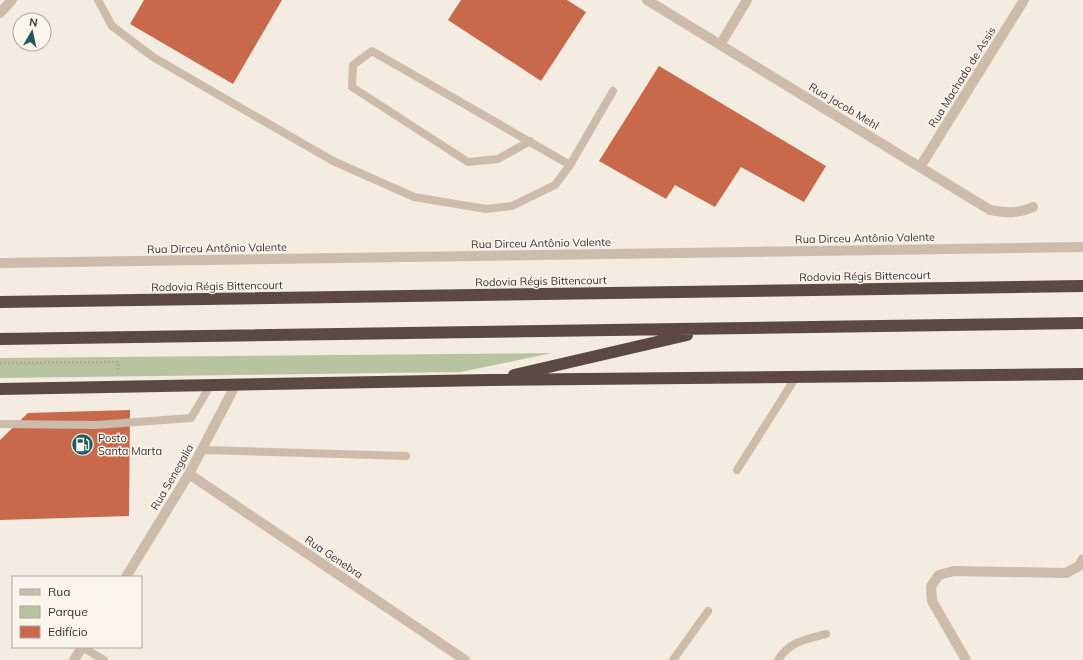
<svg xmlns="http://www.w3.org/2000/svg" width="1083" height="660" font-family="Mulish,sans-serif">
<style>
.green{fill:#b8c4a0}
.building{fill:#c8694b}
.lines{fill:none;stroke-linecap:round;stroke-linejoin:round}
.path{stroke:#b9a596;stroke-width:2.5;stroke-dasharray:2 2;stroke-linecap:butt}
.service{stroke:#cdbbac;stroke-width:8}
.minor{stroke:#cdbbac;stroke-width:10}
.tertiary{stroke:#cdbbac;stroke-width:10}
.motorway{stroke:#5c4a42;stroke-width:12}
.labels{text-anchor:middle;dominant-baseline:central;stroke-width:3;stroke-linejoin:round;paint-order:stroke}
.street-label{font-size:11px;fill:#3b302b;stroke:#fbf5ee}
.poi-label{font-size:11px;fill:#3b302b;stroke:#fbf5ee;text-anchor:start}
</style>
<rect width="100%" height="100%" fill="#f4ebe1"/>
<!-- green -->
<path class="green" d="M 552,353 L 461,372 L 0,378 L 0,358 Z"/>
<!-- building -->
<path class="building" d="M 144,0 L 282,0 L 233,84 L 130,24 Z
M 461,0 L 567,0 L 586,12 L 541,81 L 448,20 Z
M 659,66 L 826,166 L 804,202 L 741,167 L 715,207 L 675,185 L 666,199 L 599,161 Z
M 130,410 L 129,516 L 0,520 L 0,440 L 28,413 Z"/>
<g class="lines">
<!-- path -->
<path class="path" d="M 0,363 L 118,362 L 118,373"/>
<!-- service -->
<path class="service" d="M 98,0 L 112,26 L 153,57 L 333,161 L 414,197 L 486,209 L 512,206 L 555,185 L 570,165 L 613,91
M 530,141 L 498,159 L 468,162 L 352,87 L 353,65 L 372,51 L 570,165
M 0,424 L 96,425 L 191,418 L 210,386
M 202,450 L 406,456
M 737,470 L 796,377
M 82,647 L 104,660
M 673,660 L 708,611
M 778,660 C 789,642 806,639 826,634"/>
<!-- minor -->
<path class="minor" d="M 647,0 L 990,210 C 1007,213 1018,214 1033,207
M 0,13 L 12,0
M 720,45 L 747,0
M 920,167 L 1024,0
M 189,474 L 465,660
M 126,577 L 189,474 L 235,386
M 74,660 L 82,647
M 966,660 L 932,601 L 931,586 L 939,575 L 954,571 L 1066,573 L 1079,566 L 1083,559"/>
<!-- tertiary -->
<path class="tertiary" d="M 0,263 L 1083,247"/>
<!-- motorway -->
<path class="motorway" d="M 0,302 L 1083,286
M 0,339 L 1083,323
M 514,375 L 687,335
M 0,389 L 490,380 L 1083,374"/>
</g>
<!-- icons -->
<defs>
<symbol id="fuel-disc" viewBox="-11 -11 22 22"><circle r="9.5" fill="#1f5a5e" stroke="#fbf5ee"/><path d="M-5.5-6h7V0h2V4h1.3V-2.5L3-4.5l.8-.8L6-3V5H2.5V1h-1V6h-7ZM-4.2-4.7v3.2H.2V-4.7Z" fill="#fff"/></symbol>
</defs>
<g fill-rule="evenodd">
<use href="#fuel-disc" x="70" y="432" width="25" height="25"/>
</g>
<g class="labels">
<!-- street labels -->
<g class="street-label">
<text transform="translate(962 77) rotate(-58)">Rua Machado de Assis</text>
<text transform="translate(844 106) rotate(31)">Rua Jacob Mehl</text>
<text transform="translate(865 238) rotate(-1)">Rua Dirceu Antônio Valente</text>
<text transform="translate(541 243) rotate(-1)">Rua Dirceu Antônio Valente</text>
<text transform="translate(217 248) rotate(-1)">Rua Dirceu Antônio Valente</text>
<text transform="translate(865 276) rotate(-1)">Rodovia Régis Bittencourt</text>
<text transform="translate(541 281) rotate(-1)">Rodovia Régis Bittencourt</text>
<text transform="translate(217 286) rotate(-1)">Rodovia Régis Bittencourt</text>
<text transform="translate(172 477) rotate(-60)">Rua Senegalia</text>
<text transform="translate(334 557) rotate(34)">Rua Genebra</text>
</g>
<!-- poi labels -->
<g class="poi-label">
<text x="98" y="438">Posto<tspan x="98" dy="13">Santa Marta</tspan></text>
</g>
</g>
<!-- legend -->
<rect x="12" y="576" width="130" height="72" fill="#fbf5ee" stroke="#aea6a0"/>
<rect x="20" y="589" width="20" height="6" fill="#cdbbac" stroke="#aea6a0"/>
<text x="48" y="596" font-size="12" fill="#3b302b">Rua</text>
<rect x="20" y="606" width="20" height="12" fill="#b8c4a0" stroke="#aea6a0"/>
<text x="48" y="616" font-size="12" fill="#3b302b">Parque</text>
<rect x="20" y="626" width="20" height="12" fill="#c8694b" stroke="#aea6a0"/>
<text x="48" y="636" font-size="12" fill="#3b302b">Edifício</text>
<!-- north arrow -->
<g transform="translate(32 32) rotate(9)"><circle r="19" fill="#fbf5ee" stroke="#aea6a0"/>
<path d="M0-3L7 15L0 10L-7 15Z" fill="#1f5a5e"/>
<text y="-6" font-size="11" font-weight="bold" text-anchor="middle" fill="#3b302b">N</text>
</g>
</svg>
